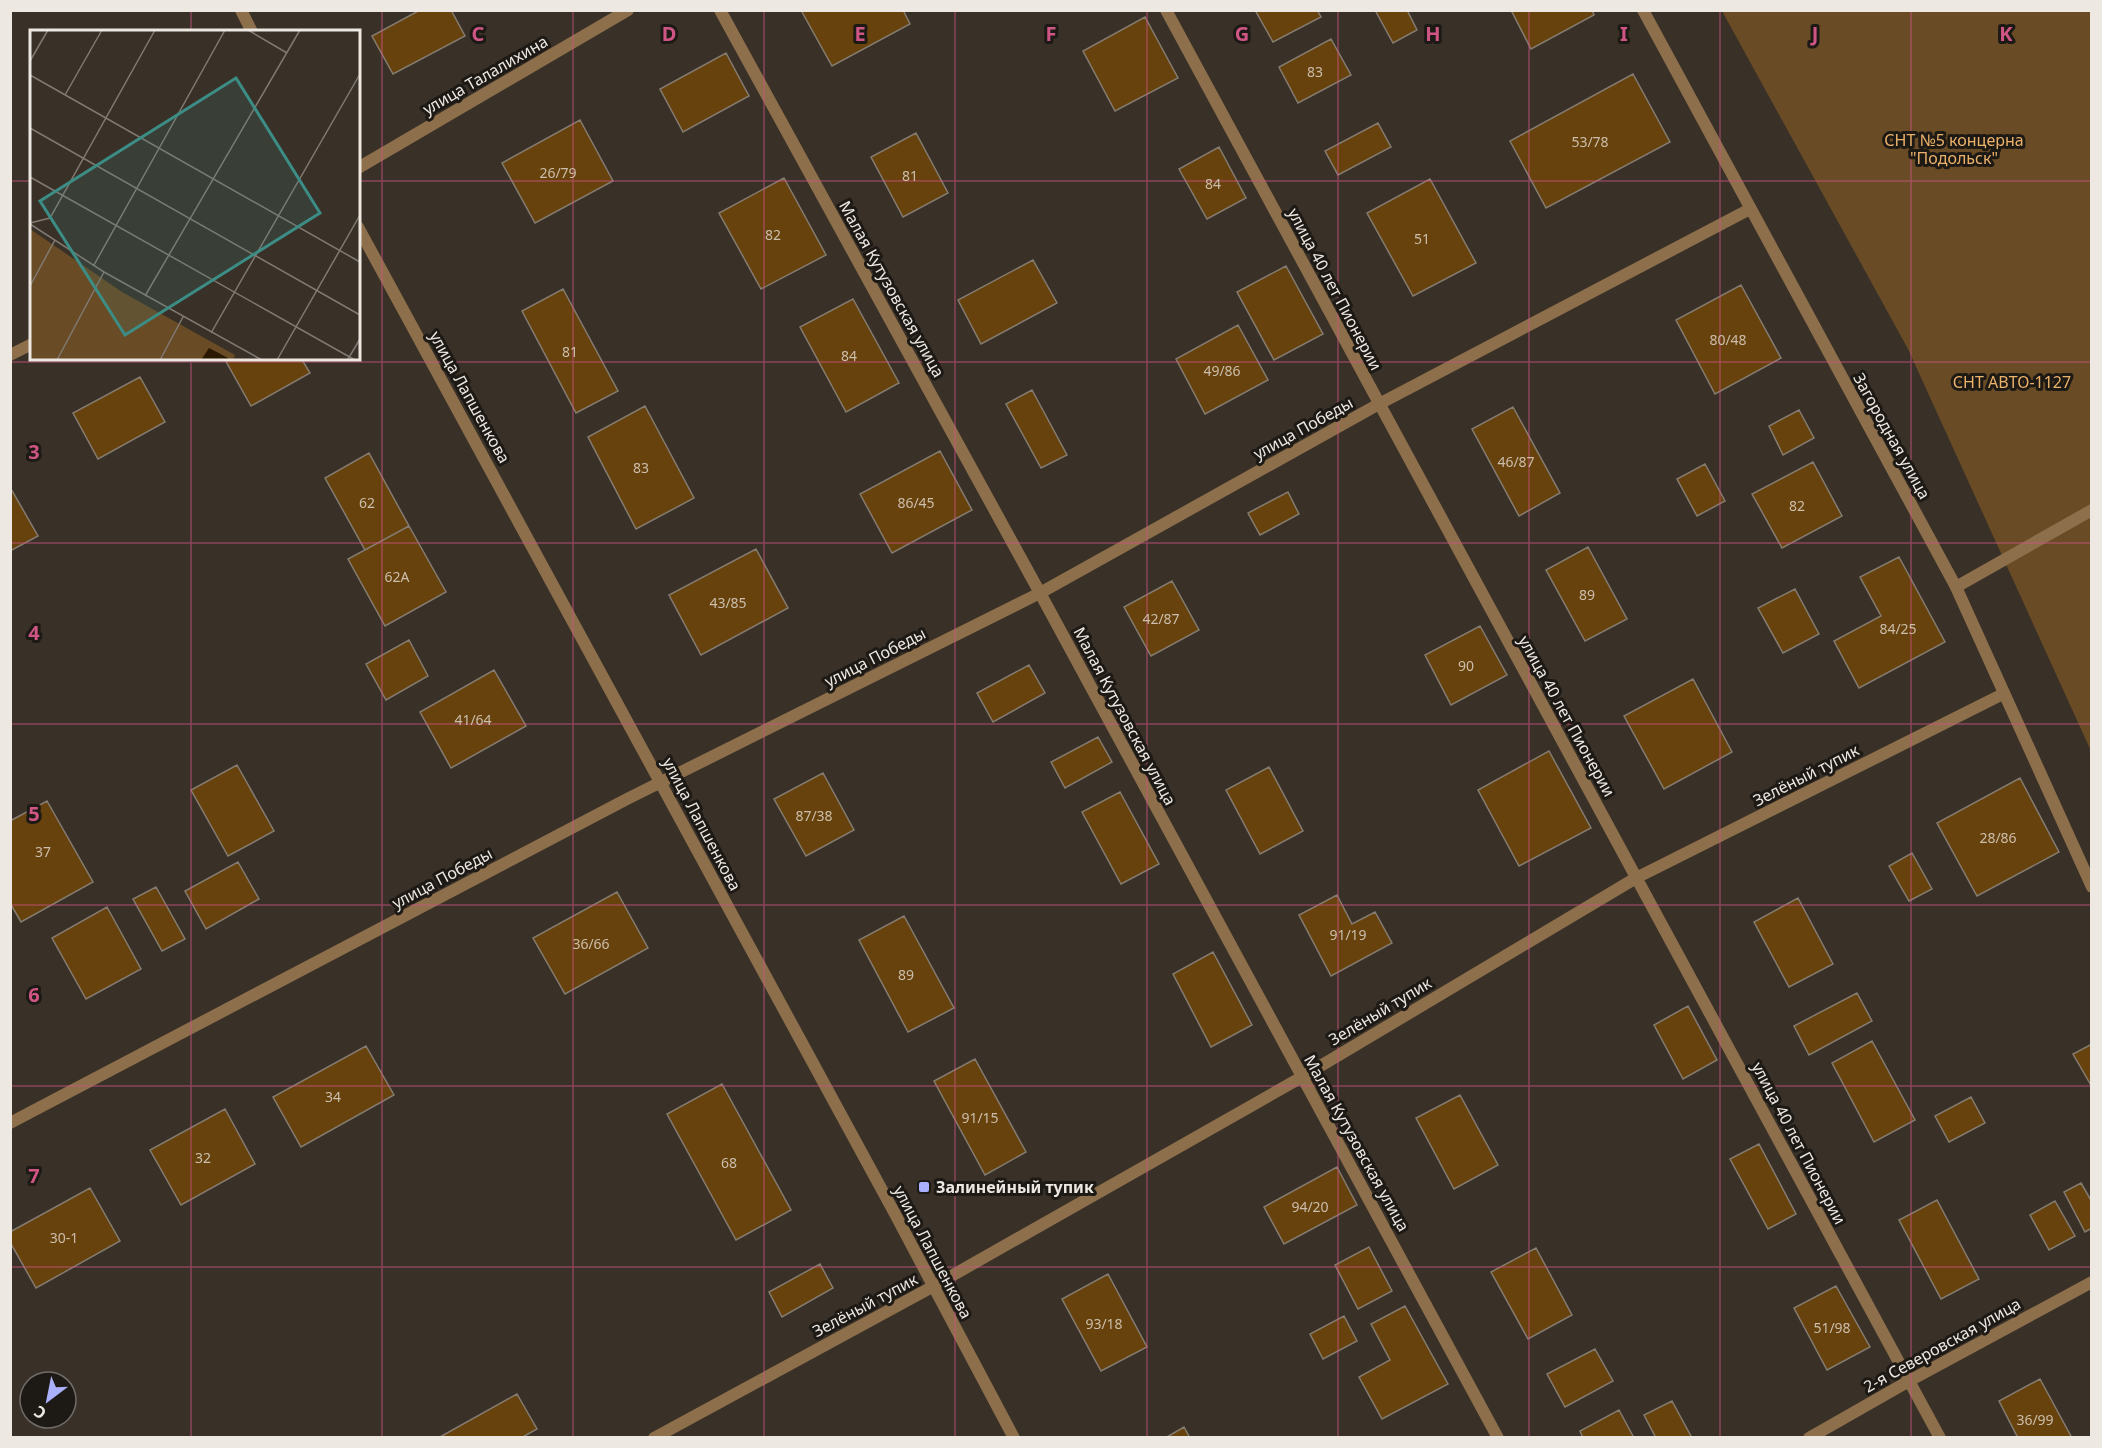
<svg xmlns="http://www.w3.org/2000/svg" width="2102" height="1448" font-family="'Noto Sans',sans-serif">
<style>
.green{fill:#694b25}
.building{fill:#67420c;stroke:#857c71;stroke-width:1.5}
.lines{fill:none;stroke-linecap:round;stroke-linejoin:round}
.service{stroke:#8e6f4b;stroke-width:12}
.minor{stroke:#8e6f4b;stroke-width:12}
.tertiary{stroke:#8e6f4b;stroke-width:12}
.grid{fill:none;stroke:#cf5684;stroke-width:1.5;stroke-opacity:0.55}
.poi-dot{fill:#aab0fb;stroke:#1d1915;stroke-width:2}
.labels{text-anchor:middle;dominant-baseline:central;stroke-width:6;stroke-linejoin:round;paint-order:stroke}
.number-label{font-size:14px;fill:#ccbeac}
.street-label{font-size:16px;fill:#eee8e2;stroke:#1d1915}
.park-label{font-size:16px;fill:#ecb26a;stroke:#1d1915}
.poi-label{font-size:16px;font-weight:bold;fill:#eee8e2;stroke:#1d1915;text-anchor:start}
.inset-road{fill:none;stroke:#817a72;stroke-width:1.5}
.view{fill:#3c8d85;fill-opacity:0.15;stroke:#3c8d85;stroke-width:3}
.inset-edge{fill:none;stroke:#eee8e2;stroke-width:3}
.grid-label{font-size:20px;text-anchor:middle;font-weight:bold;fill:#cf5684;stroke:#1d1915;stroke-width:6;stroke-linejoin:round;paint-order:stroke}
</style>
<rect width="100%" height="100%" fill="#393128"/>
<!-- green -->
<path class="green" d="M 1722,11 L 2091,11 L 2091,751 L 1908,349 Z"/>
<!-- building -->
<path class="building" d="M 420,10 L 451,10 L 465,36 L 393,74 L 372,36 Z
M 805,10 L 903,10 L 910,24 L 832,66 L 802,12 Z
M 1255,10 L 1317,10 L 1321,17 L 1273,42 Z
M 1375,10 L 1407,10 L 1417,30 L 1393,43 Z
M 1511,10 L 1592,10 L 1594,15 L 1531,49 Z
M 1145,17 L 1178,78 L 1115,111 L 1083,51 Z
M 1331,39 L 1351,75 L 1298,103 L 1279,67 Z
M 726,53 L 749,96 L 683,132 L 660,89 Z
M 1633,74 L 1670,142 L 1546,208 L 1510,141 Z
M 580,120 L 613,181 L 535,223 L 502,163 Z
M 1378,123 L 1391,147 L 1338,175 L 1325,151 Z
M 916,133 L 948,193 L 903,217 L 871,157 Z
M 1219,147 L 1246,198 L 1207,219 L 1179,169 Z
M 784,178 L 826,255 L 761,289 L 719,213 Z
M 1430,179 L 1476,263 L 1413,296 L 1367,213 Z
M 1033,260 L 1057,303 L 981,344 L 958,300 Z
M 1286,266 L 1323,334 L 1274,360 L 1237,292 Z
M 1741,285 L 1781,358 L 1715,394 L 1676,320 Z
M 563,289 L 618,391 L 576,413 L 522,311 Z
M 853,299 L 899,383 L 846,412 L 800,327 Z
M 1238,325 L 1268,380 L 1205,414 L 1176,359 Z
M 224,358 L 301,358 L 310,373 L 251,406 Z
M 140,377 L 165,422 L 98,459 L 73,413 Z
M 1032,390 L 1067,455 L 1041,468 L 1006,404 Z
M 645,406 L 694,498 L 636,529 L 588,437 Z
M 1513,407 L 1560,493 L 1519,516 L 1472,429 Z
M 1799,410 L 1814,438 L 1783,455 L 1769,426 Z
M 940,451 L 972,510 L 892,553 L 860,494 Z
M 369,453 L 409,526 L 365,550 L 325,478 Z
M 1813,462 L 1842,516 L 1782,548 L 1752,494 Z
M 1705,464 L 1725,501 L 1697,516 L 1677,479 Z
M 10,487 L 38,536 L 10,551 Z
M 1288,492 L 1299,514 L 1260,535 L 1248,513 Z
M 409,526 L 446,592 L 385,626 L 348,559 Z
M 1588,547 L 1627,619 L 1585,641 L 1546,570 Z
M 756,549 L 788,608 L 701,655 L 669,595 Z
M 1899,557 L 1945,642 L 1859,688 L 1834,641 L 1881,616 L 1860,577 Z
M 1172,581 L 1199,630 L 1151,656 L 1124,607 Z
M 1795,589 L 1819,634 L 1783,653 L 1758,608 Z
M 1480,626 L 1507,675 L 1451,705 L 1425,655 Z
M 409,640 L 428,676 L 386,700 L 366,664 Z
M 1029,665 L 1045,693 L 993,722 L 977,693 Z
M 494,670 L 526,726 L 451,768 L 420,712 Z
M 1693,679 L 1732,752 L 1664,789 L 1624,716 Z
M 1098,737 L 1112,762 L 1065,788 L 1051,762 Z
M 1549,751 L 1591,828 L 1519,866 L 1478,790 Z
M 237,765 L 274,831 L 228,856 L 191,790 Z
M 1269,767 L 1303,831 L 1260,854 L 1226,790 Z
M 823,773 L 854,830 L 806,856 L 774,799 Z
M 2020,778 L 2059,852 L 1977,896 L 1937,823 Z
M 1120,792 L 1159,864 L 1121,884 L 1082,812 Z
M 47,801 L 93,882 L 21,922 L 10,903 L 10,821 Z
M 1912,853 L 1932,889 L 1909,901 L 1889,866 Z
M 238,862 L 259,899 L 206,929 L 185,891 Z
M 156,887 L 185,939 L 162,951 L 133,899 Z
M 617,892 L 648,948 L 565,994 L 533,938 Z
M 1337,895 L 1352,924 L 1375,912 L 1392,943 L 1331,976 L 1299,915 Z
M 1798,898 L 1833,964 L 1789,987 L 1754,922 Z
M 107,907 L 141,969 L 86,999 L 52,938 Z
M 904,916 L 954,1008 L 908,1032 L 859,940 Z
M 1213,952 L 1252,1025 L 1211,1047 L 1173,974 Z
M 1857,993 L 1872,1021 L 1809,1055 L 1794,1026 Z
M 1688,1006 L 1717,1060 L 1683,1079 L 1654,1025 Z
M 1872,1041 L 1915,1120 L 1874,1142 L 1832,1063 Z
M 2092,1044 L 2092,1087 L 2073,1054 Z
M 366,1046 L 394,1095 L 301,1147 L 273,1097 Z
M 975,1059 L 1026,1152 L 985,1175 L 934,1081 Z
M 722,1084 L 791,1210 L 736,1240 L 667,1114 Z
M 1460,1095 L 1498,1165 L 1454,1189 L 1416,1118 Z
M 1971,1097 L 1985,1123 L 1949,1142 L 1935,1116 Z
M 225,1109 L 255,1164 L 181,1205 L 150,1150 Z
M 1759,1144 L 1796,1214 L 1768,1229 L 1730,1159 Z
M 1337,1167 L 1357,1205 L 1284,1244 L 1264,1207 Z
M 2081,1183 L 2092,1202 L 2092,1228 L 2085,1232 L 2064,1192 Z
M 90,1188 L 120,1241 L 36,1288 L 10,1242 L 10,1232 Z
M 1937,1200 L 1979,1279 L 1941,1299 L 1899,1220 Z
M 2055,1201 L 2075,1236 L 2049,1250 L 2030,1215 Z
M 1369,1247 L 1392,1291 L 1358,1309 L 1335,1265 Z
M 1536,1248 L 1572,1315 L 1528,1339 L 1491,1272 Z
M 820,1264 L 833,1288 L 782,1317 L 769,1292 Z
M 1108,1274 L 1147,1347 L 1101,1371 L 1062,1299 Z
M 1836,1286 L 1870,1347 L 1827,1370 L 1794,1308 Z
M 1405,1306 L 1448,1384 L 1382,1419 L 1359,1377 L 1390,1360 L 1371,1324 Z
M 1344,1316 L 1357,1341 L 1323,1359 L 1310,1334 Z
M 1595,1349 L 1613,1381 L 1565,1407 L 1547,1374 Z
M 2040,1379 L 2072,1438 L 2018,1438 L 1999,1401 Z
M 517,1394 L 537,1429 L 521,1438 L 438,1438 Z
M 1672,1401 L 1692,1438 L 1656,1438 L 1644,1415 Z
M 1619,1410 L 1634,1438 L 1583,1438 L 1580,1431 Z
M 1184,1427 L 1190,1438 L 1165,1438 Z"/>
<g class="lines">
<!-- service -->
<path class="service" d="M 1956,587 L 2092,510"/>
<!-- minor -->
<path class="minor" d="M 720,10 L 1040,593 L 1498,1438
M 1166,10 L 1940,1438
M 1643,10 L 1956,587 L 2092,887
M 358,168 L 628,10
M 10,355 L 32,344
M 10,1123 L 627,799 L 1040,593 L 1379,404 L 1750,209
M 654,1438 L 932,1287 L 1302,1077 L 1636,878 L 2003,694
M 1809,1438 L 1909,1381 L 2092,1282"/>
<!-- tertiary -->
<path class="tertiary" d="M 241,10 L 252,32
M 358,227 L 894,1212 L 1014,1438"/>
</g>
<!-- grid -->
<path class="grid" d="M 191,10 L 191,32M 382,10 L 382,1438M 573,10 L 573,1438M 764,10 L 764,1438M 955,10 L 955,1438M 1147,10 L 1147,1438M 1338,10 L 1338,1438M 1529,10 L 1529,1438M 1720,10 L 1720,1438M 1911,10 L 1911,1438M 10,181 L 32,181M 358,181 L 2092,181M 191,358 L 191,1438M 10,362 L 2092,362M 10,543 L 2092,543M 10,724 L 2092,724M 10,905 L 2092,905M 10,1086 L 2092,1086M 10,1267 L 2092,1267"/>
<!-- markers -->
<rect class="poi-dot" x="918" y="1181" width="12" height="12" rx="3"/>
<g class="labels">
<!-- number labels -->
<g class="number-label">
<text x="1315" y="71">83</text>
<text x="1590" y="141">53/78</text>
<text x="558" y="172">26/79</text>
<text x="910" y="175">81</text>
<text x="1213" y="183">84</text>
<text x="773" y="234">82</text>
<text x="1422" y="238">51</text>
<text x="1728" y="339">80/48</text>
<text x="570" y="351">81</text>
<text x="849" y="355">84</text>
<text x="1222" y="370">49/86</text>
<text x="1516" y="461">46/87</text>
<text x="641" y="467">83</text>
<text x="367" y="502">62</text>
<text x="916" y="502">86/45</text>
<text x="1797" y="505">82</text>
<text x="397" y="576">62А</text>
<text x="1587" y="594">89</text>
<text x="728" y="602">43/85</text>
<text x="1161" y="618">42/87</text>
<text x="1898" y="628">84/25</text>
<text x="1466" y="665">90</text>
<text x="473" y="719">41/64</text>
<text x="814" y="815">87/38</text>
<text x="1998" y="837">28/86</text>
<text x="43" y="851">37</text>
<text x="1348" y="934">91/19</text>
<text x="591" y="943">36/66</text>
<text x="906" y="974">89</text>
<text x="333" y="1096">34</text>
<text x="980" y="1117">91/15</text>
<text x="203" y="1157">32</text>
<text x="729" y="1162">68</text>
<text x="1310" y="1206">94/20</text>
<text x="64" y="1237">30-1</text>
<text x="1104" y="1323">93/18</text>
<text x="1832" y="1327">51/98</text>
<text x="2035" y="1419">36/99</text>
</g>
<!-- street labels -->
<g class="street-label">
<text transform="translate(485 75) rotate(-30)">улица Талалихина</text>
<text transform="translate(892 289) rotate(61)">Малая Кутузовская улица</text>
<text transform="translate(1335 289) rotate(62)">улица 40 лет Пионерии</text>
<text transform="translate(470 397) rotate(61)">улица Лапшенкова</text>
<text transform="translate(1303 428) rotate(-29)">улица Победы</text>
<text transform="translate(1892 436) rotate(61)">Загородная улица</text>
<text transform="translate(875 657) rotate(-27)">улица Победы</text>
<text transform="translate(1125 716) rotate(62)">Малая Кутузовская улица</text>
<text transform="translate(1567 716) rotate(61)">улица 40 лет Пионерии</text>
<text transform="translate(1806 775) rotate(-27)">Зелёный тупик</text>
<text transform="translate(702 824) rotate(62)">улица Лапшенкова</text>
<text transform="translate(442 878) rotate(-28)">улица Победы</text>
<text transform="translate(1380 1011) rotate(-31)">Зелёный тупик</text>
<text transform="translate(1357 1143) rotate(61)">Малая Кутузовская улица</text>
<text transform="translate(1799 1143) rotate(62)">улица 40 лет Пионерии</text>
<text transform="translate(933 1252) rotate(62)">улица Лапшенкова</text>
<text transform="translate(865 1305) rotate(-28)">Зелёный тупик</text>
<text transform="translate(1942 1345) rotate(-29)">2-я Северовская улица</text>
</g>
<!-- park labels -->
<g class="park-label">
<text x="1954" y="140">СНТ №5 концерна<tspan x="1954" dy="18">"Подольск"</tspan></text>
<text x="2012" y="382">СНТ АВТО-1127</text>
</g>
<!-- poi labels -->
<g class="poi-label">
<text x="936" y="1187">Залинейный тупик</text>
</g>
</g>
<!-- overview -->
<g transform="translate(30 30)">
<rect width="330" height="330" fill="#393128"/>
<path d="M 0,199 L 92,262 L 205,325 L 203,330 L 0,330 Z" fill="#694b25"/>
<path d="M 179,318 L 198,328 L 197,330 L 171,330 Z" fill="#2b1800"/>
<path class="inset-road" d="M 218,0 L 257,23M 0,31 L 18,0M 0,45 L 330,232M 35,65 L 72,0M 0,98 L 330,285M 0,147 L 325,330M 0,193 L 20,188 L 125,0M 0,194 L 74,242 L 232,330M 64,235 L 195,0M 0,256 L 25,210M 115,266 L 270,0M 181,303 L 330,44M 318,329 L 330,309M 27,330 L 74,242M 130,330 L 153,287M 247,330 L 330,185"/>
<path class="view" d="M 206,48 L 290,183 L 95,305 L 10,171 Z"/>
<rect width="330" height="330" class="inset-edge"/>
</g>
<g class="grid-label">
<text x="478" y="41">C</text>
<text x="669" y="41">D</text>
<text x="860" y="41">E</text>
<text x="1051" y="41">F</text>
<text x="1242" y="41">G</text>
<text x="1433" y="41">H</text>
<text x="1624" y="41">I</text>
<text x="1815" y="41">J</text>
<text x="2006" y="41">K</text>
<text x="34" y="459">3</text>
<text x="34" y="640">4</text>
<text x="34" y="821">5</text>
<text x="34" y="1002">6</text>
<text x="34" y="1183">7</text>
</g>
<!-- border -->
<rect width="2102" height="1448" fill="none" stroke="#eee8e2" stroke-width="24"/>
<!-- north arrow -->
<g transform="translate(48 1400) rotate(212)"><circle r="28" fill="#1d1915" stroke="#716c67" stroke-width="1.5"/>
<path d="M0-4.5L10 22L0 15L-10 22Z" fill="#aab0fb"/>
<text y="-9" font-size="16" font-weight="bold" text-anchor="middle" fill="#eee8e2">С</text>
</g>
</svg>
